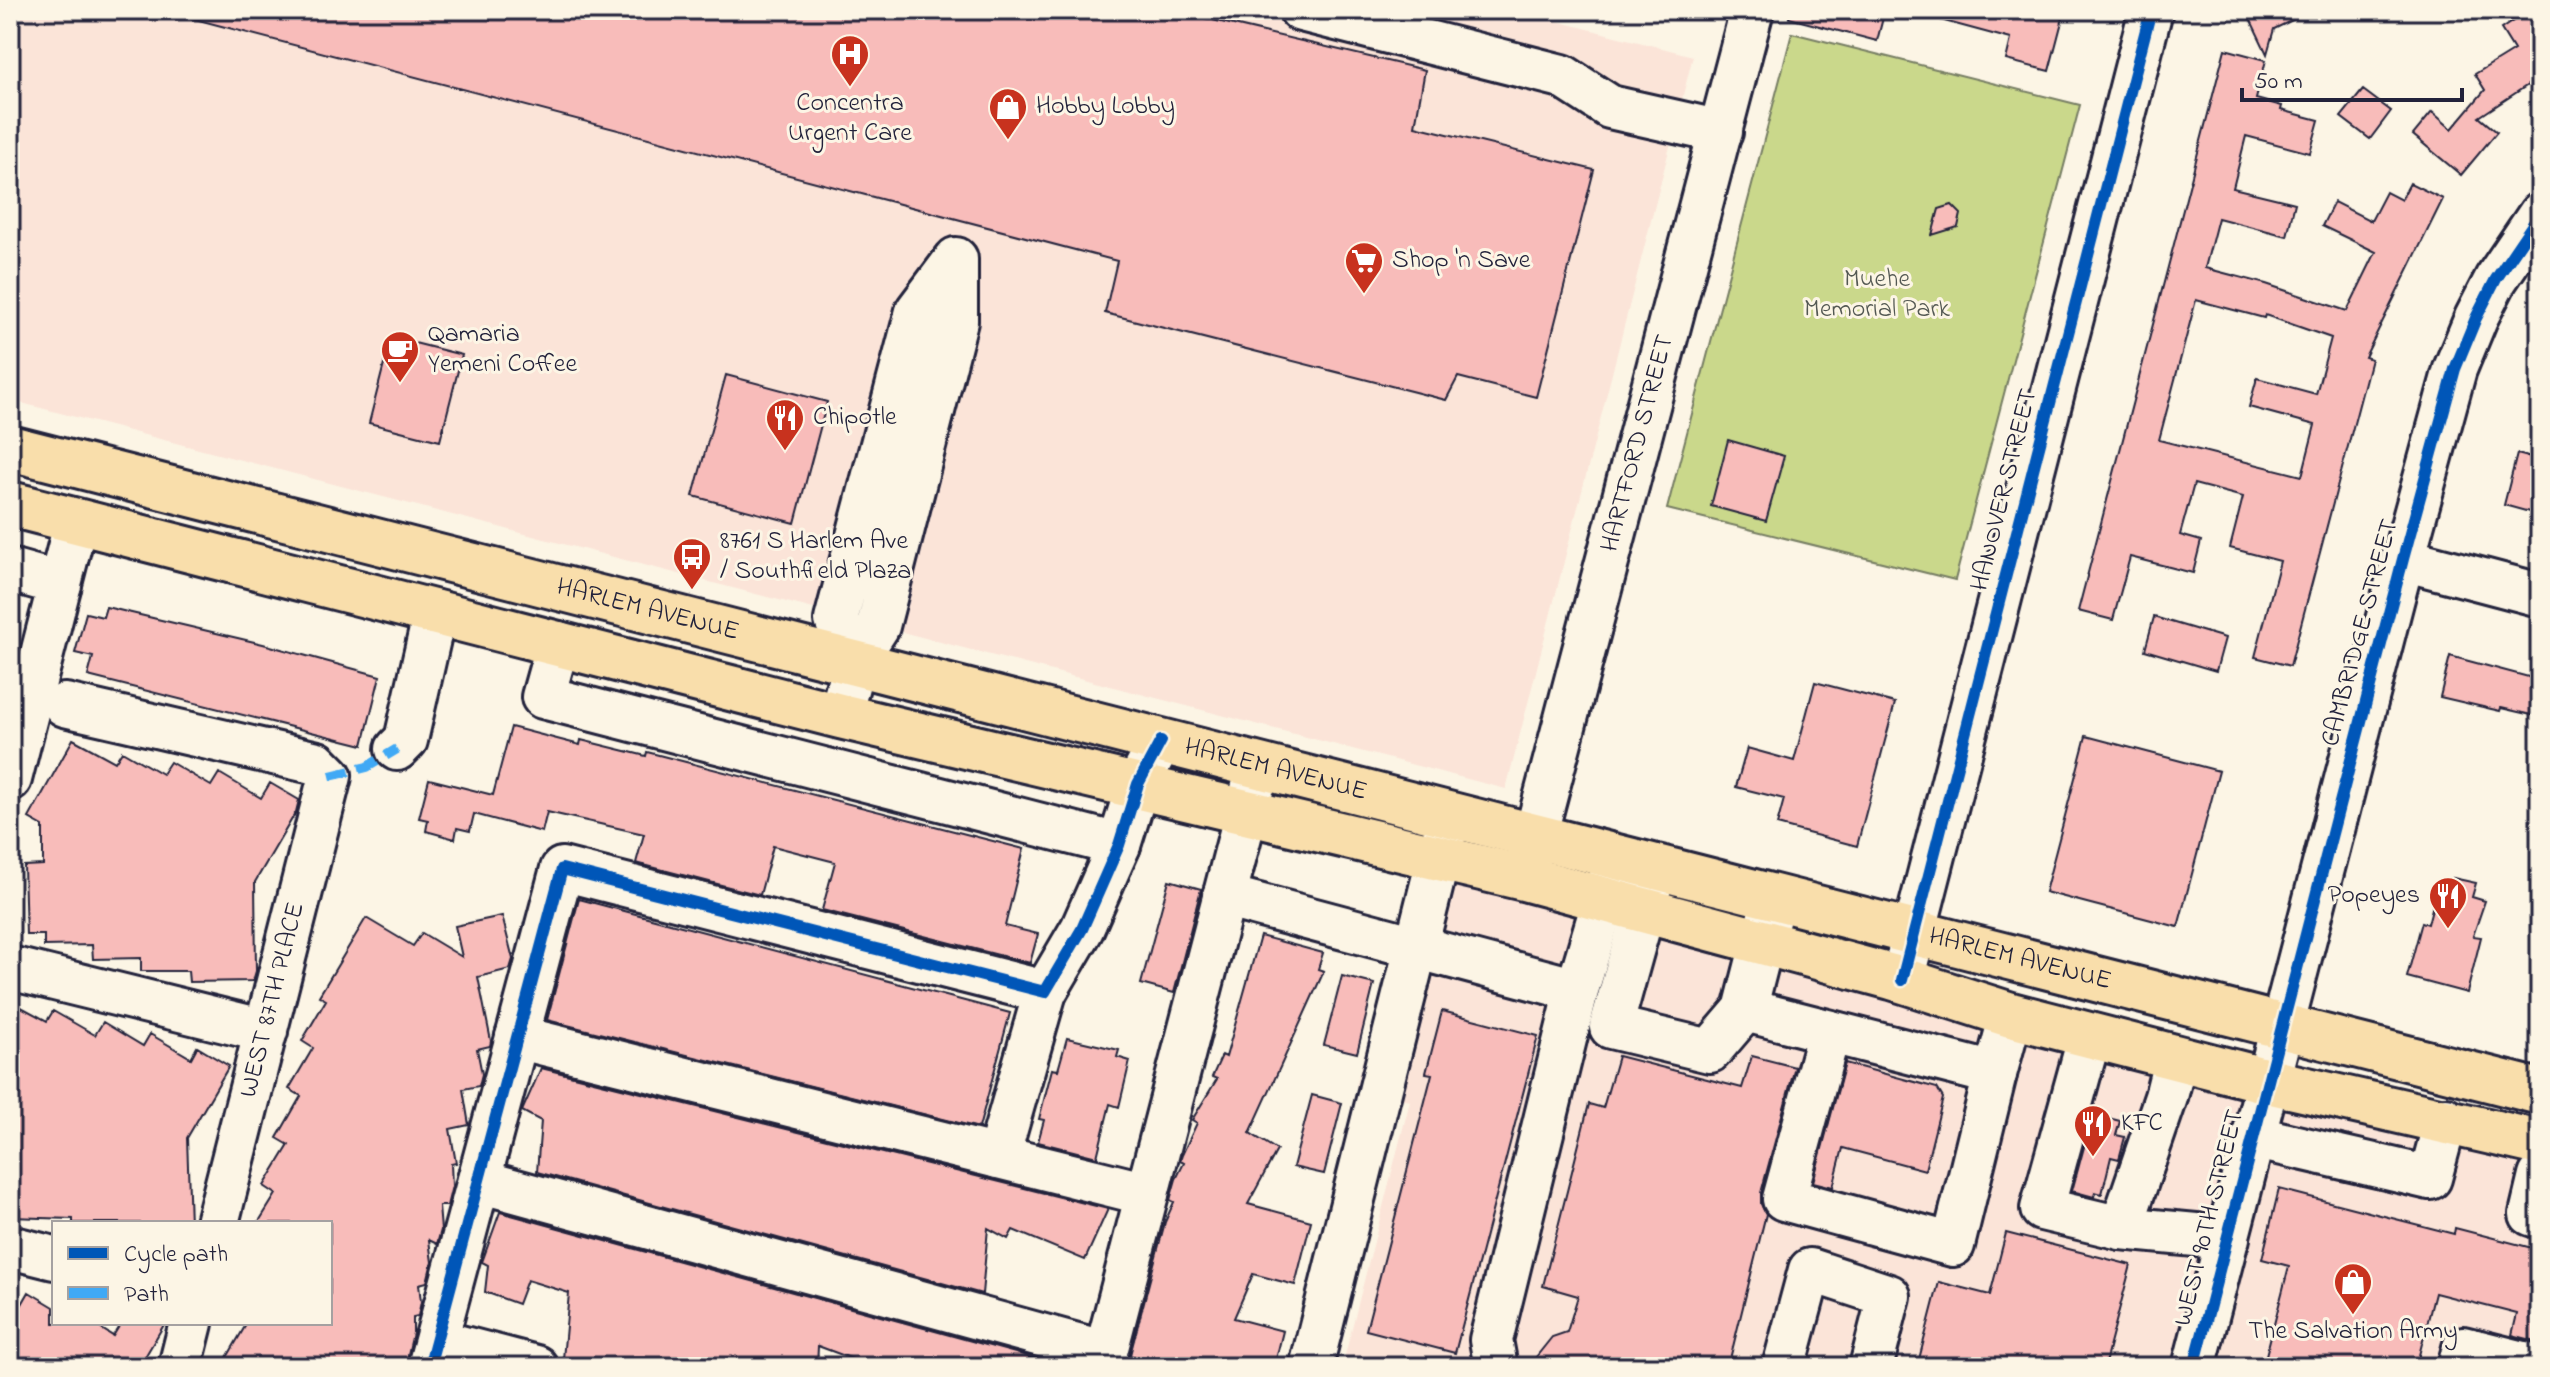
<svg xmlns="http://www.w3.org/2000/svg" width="2550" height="1377" font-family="'Indie Flower',sans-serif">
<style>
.built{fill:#fbe4d8}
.green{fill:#cad88b;stroke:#767d63;stroke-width:2}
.building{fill:#f8bcba;stroke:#22223b;stroke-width:2;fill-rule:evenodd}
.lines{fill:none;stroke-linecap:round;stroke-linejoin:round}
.minor-casing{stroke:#22223b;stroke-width:48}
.major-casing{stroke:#22223b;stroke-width:50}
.minor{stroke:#fcf5e5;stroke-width:42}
.major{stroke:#f9deab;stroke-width:44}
.quiet{stroke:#3fa9f5;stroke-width:10;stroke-dasharray:20 10;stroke-linecap:butt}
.cycleway-casing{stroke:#fcf5e5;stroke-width:17}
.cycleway{stroke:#0057b8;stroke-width:12}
.labels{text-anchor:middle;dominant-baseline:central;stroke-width:6;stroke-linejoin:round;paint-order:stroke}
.poi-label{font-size:26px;fill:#22223b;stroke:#fcf5e5;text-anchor:start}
.park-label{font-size:26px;fill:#545953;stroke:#fcf5e5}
.street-label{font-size:26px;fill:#22223b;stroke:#fcf5e5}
</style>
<rect width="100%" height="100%" fill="#fcf5e5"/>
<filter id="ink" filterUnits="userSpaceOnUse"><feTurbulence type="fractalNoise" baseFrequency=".0125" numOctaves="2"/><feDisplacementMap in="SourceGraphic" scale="16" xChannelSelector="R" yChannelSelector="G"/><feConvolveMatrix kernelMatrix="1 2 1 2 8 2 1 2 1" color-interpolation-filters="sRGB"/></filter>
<g filter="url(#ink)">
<!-- built -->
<path class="built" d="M 10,10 L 1514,10 L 1693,56 L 1506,789 L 10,400 Z
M 1410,872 L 2540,1168 L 2540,1367 L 1342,1367 L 1410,1101 L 1356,1085 L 1406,900 Z"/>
<!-- green -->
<path class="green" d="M 1792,33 L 2080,105 L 1955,580 L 1667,509 Z"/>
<!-- building -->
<path class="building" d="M 192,10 L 1170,10 L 1425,70 L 1415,126 L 1594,170 L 1536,397 L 1458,377 L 1446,400 L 1105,313 L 1117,261 L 191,18 Z
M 1790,10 L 1885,10 L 1877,41 L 1789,18 Z
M 1934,10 L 2065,10 L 2049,71 L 2006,60 L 2011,39 L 1933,18 Z
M 2246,10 L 2313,10 L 2274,29 L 2267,54 Z
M 2530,10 L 2540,10 L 2540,90 L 2534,81 L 2479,117 L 2497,132 L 2461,175 L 2413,135 L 2432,112 L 2452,129 L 2485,90 L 2475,74 L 2514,50 L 2501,29 Z
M 2225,49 L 2266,60 L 2256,99 L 2282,106 L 2281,110 L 2319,120 L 2310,153 L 2246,136 L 2233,188 L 2295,203 L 2287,236 L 2218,218 L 2205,268 L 2266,284 L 2347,311 L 2376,252 L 2322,226 L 2334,202 L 2371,221 L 2386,192 L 2401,200 L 2410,183 L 2443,199 L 2365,357 L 2371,359 L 2290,666 L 2255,657 L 2280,561 L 2230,548 L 2243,497 L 2194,484 L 2180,535 L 2201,541 L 2193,573 L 2130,557 L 2113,620 L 2078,611 ZM 2196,300 L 2264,318 L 2265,315 L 2331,338 L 2316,394 L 2257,378 L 2249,407 L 2315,425 L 2302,476 L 2159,440 Z
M 2363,90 L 2391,111 L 2370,139 L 2341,117 Z
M 1952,205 L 1961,214 L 1958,227 L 1932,235 L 1939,209 Z
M 391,337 L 462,355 L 440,441 L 369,423 Z
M 726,375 L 827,402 L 795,523 L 693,496 Z
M 1728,440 L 1784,456 L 1766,521 L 1711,506 Z
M 2517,454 L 2540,460 L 2540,515 L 2504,505 Z
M 106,607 L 263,644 L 380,676 L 363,745 L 88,676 L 93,657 L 75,653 L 86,613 L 103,617 Z
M 2154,617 L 2225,638 L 2216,671 L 2145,650 Z
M 2450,656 L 2540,680 L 2540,717 L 2501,708 L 2500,711 L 2440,697 Z
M 1815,682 L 1895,703 L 1857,846 L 1777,825 L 1784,799 L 1736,787 L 1747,748 L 1794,761 Z
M 511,727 L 580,745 L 581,740 L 646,756 L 647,752 L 1024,849 L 1005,926 L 1038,934 L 1030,963 L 822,910 L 835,862 L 773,846 L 760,895 L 636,863 L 644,834 L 547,812 L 542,832 L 474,814 L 470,831 L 457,828 L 455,839 L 426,831 L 428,820 L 419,818 L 429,779 L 493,795 Z
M 2086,736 L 2219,771 L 2178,927 L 2045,892 Z
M 73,739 L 115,762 L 122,751 L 162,774 L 170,762 L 211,786 L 219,773 L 261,798 L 270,783 L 299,800 L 296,812 L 255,882 L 256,971 L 253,981 L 189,982 L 188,971 L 141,971 L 141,958 L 93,959 L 92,945 L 44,946 L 44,935 L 26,935 L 24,866 L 43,865 L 43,826 L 29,818 Z
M 2453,878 L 2476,883 L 2472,897 L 2485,901 L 2473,936 L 2481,937 L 2467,993 L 2407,977 L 2422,922 L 2428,924 L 2437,889 L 2449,892 Z
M 1169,880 L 1201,889 L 1174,993 L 1141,984 Z
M 579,899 L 1010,1013 L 979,1128 L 547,1020 Z
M 502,916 L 513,959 L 510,969 L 478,977 L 491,1041 L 490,1046 L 477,1049 L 482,1074 L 479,1086 L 463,1089 L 469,1125 L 450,1129 L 456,1163 L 451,1164 L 452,1186 L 447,1206 L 439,1206 L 441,1230 L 437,1244 L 429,1240 L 432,1262 L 427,1282 L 419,1284 L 421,1302 L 418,1316 L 413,1317 L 413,1333 L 406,1363 L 222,1366 L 247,1323 L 330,1323 L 330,1223 L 258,1223 L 276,1194 L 264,1186 L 289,1145 L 277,1138 L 301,1096 L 289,1089 L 313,1048 L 302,1041 L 326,1000 L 319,996 L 366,918 L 413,946 L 422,933 L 462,957 L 455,926 Z
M 1260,936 L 1323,953 L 1318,969 L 1324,971 L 1250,1133 L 1277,1150 L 1248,1204 L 1311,1221 L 1295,1285 L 1253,1274 L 1234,1318 L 1283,1331 L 1274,1367 L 1159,1367 L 1130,1355 L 1165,1222 L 1174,1202 L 1170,1200 L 1176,1179 L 1184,1163 L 1180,1161 L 1182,1155 L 1197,1123 L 1192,1120 L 1217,1079 L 1212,1077 L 1222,1055 L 1226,1057 Z
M 1342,976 L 1374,984 L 1357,1053 L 1324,1045 Z
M 10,1001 L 47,1021 L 53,1011 L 95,1035 L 103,1022 L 143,1046 L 150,1034 L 191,1058 L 197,1047 L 229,1066 L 187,1138 L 190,1223 L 73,1223 L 73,1219 L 10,1217 Z
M 1442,1011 L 1538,1036 L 1455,1353 L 1366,1330 L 1432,1074 L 1426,1073 Z
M 1067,1038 L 1119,1050 L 1117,1057 L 1130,1061 L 1119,1107 L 1110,1104 L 1097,1157 L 1038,1142 L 1044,1120 L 1039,1119 L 1052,1069 L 1058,1070 Z
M 1618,1056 L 1742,1088 L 1752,1056 L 1795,1067 L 1761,1193 L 1761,1204 L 1766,1214 L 1728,1367 L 1528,1367 L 1552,1337 L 1567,1332 L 1578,1296 L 1543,1286 L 1589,1104 L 1603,1108 Z
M 1845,1063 L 1937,1088 L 1943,1098 L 1925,1170 L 1843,1148 L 1833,1187 L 1813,1182 Z
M 541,1068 L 992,1180 L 1108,1209 L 1085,1260 L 1013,1230 L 1008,1239 L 988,1228 L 982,1294 L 537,1172 L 541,1121 L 522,1111 Z
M 1312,1095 L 1342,1103 L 1324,1174 L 1293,1167 Z
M 2093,1114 L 2120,1121 L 2116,1135 L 2125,1137 L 2119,1159 L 2111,1157 L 2102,1194 L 2095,1192 L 2094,1197 L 2072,1191 Z
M 2279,1189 L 2454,1234 L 2455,1228 L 2540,1250 L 2540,1342 L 2512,1335 L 2517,1314 L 2435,1293 L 2416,1367 L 2263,1367 L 2289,1266 L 2262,1259 Z
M 500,1212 L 1059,1365 L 1064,1367 L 874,1367 L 818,1346 L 817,1367 L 604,1367 L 604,1362 L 563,1359 L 569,1293 L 527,1280 L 518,1304 L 485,1292 L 488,1265 L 482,1262 Z
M 2006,1233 L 2131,1265 L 2104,1367 L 1917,1367 L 1939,1282 L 1990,1295 Z
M 29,1292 L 54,1307 L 54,1323 L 92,1323 L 113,1336 L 121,1323 L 165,1323 L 139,1367 L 10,1367 L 10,1325 Z"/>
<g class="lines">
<defs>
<g id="minor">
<path d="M 1301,10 L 1562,76 L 1610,107 L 1721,132"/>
<path d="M 2403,559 L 2540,595"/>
<path d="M 10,570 L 60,584"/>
<path d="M 558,643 L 543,697 L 1119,845"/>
<path d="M 65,705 L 317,763 L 330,776 L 217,1223"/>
<path d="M 840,716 L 854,663 L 878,626 L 956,321 L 956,259 L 917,311 L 836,620 L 854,663"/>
<path d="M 397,749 L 406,740 L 435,612"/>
<path d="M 10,779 L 76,521"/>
<path id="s1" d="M 1526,871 L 1752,10"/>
<path d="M 1653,876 L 1611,1027 L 1710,1051 L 1745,1010 L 1774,897"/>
<path d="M 1224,896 L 1577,990 L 1614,866"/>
<path d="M 10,968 L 266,1031"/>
<path d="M 1902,980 L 2151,10"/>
<path d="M 1745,1010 L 1995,1074 L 2011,1015"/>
<path d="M 1829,1032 L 1784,1199 L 1953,1245 L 1995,1074"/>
<path d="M 2090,1035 L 2042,1209 L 2121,1228 L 2166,1097 L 2176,1057"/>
<path d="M 517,1037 L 1147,1194"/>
<path d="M 2253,1137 L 2430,1178 L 2446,1119"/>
<path d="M 998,1157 L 1045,992"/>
<path d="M 2540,1176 L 2531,1214 L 2540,1217"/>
<path d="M 479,1181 L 1106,1353"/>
<path d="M 2121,1228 L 2228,1238"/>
<path d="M 10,1247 L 54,1258"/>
<path d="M 437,1341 L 536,1367"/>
<path d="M 180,1367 L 191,1323"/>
<path d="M 429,1367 L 562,869 L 1045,992 L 1082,929 L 1119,845 L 1138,784 L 1161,741"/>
<path d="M 1102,1367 L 1258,767"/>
<path d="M 1311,1367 L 1447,824"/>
<path d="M 1496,1367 L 1491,1340 L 1577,990"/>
<path d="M 1784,1367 L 1810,1270 L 1889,1296 L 1871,1367"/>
<path d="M 2194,1367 L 2403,559 L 2455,369 L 2476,318 L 2496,279 L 2540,214"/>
<path d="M 2459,1367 L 2464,1348 L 2540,1367"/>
</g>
<g id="major">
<path id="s2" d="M 10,448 L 2540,1092"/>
<path d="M 10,504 L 840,716 L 1524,878 L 1892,977 L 2011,1015 L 2268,1081 L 2540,1143"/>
</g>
</defs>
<!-- minor casing -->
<use href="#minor" class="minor-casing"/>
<!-- major casing -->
<use href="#major" class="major-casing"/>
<!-- minor -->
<use href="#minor" class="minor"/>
<!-- major -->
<use href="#major" class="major"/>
<!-- quiet -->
<path class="quiet" d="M 330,776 L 367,767 L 397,749"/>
<defs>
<path id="cycleway" d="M 1902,980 L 2151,10
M 429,1367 L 562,869 L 1045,992 L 1082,929 L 1119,845 L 1138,784 L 1161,741
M 2194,1367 L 2403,559 L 2455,369 L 2476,318 L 2496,279 L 2540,214"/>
</defs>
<!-- cycleway casing -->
<use href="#cycleway" class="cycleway-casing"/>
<!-- cycleway -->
<use href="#cycleway" class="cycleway"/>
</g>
</g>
<!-- icons -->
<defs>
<symbol id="hospital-pin" viewBox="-11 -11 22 30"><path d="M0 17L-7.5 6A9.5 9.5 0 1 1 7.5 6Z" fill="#c8321e" stroke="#fcf5e5"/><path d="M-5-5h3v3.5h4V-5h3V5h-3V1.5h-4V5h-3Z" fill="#fff"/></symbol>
<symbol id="shop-pin" viewBox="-11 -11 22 30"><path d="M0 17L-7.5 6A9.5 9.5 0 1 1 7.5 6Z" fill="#c8321e" stroke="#fcf5e5"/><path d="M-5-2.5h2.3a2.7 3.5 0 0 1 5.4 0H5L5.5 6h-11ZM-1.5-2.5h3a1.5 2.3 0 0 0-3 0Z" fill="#fff"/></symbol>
<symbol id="supermarket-pin" viewBox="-11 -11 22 30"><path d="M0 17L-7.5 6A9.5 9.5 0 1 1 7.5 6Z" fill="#c8321e" stroke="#fcf5e5"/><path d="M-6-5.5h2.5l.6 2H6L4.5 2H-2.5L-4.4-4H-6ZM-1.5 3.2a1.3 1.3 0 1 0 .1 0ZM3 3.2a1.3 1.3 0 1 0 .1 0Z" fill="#fff"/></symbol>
<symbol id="cafe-pin" viewBox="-11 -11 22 30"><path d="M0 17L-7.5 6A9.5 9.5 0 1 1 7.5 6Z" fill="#c8321e" stroke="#fcf5e5"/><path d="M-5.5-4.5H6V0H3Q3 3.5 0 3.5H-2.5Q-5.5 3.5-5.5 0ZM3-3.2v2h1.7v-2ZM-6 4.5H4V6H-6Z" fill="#fff"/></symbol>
<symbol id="restaurant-pin" viewBox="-11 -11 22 30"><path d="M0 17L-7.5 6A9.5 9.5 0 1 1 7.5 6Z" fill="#c8321e" stroke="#fcf5e5"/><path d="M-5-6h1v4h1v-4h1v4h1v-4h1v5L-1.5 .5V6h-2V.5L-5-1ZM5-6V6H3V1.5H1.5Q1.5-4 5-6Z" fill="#fff"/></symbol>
<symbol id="bus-pin" viewBox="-11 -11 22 30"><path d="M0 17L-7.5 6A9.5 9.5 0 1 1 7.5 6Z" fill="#c8321e" stroke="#fcf5e5"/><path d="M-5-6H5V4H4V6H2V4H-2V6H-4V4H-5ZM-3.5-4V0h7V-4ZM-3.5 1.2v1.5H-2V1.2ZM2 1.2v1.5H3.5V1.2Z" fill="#fff"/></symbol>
</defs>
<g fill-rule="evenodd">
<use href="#hospital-pin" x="828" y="32" width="44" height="60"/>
<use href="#shop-pin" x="986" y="85" width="44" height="60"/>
<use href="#supermarket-pin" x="1342" y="239" width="44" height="60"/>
<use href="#cafe-pin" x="378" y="328" width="44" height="60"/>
<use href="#restaurant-pin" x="763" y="396" width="44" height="60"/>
<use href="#bus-pin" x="670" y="535" width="44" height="60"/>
<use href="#restaurant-pin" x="2426" y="874" width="44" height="60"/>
<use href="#restaurant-pin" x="2071" y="1102" width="44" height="60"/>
<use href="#shop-pin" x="2331" y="1260" width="44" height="60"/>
</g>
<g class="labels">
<!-- poi labels -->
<g class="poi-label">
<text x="850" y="104" text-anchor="middle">Concentra<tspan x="850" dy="30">Urgent Care</tspan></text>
<text x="1036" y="107">Hobby Lobby</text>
<text x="1392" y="261">Shop 'n Save</text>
<text x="428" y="335">Qamaria<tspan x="428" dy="30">Yemeni Coffee</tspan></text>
<text x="813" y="418">Chipotle</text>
<text x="720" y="542">8761 S Harlem Ave<tspan x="720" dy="30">/ Southfield Plaza</tspan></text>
<text x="2420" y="896" text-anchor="end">Popeyes</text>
<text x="2121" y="1124">KFC</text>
<text x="2353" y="1332" text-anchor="middle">The Salvation Army</text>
</g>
<!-- park labels -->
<g class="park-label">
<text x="1877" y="280">Muehe<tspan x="1877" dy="30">Memorial Park</tspan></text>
</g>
<!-- street labels -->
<g class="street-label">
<text stroke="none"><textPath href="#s1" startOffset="442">HARTFORD STREET</textPath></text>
<text transform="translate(2005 490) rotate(-76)">HANOVER STREET</text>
<text stroke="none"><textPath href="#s2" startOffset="658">HARLEM AVENUE</textPath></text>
<text transform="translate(2361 633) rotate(-75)">CAMBRIDGE STREET</text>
<text stroke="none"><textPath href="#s2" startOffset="1306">HARLEM AVENUE</textPath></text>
<text stroke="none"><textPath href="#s2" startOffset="2074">HARLEM AVENUE</textPath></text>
<text transform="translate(273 1000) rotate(-76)">WEST 87TH PLACE</text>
<text transform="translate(2210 1218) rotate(-76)">WEST 90TH STREET</text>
</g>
</g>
<!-- margin -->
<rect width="2550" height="1377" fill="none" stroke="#fcf5e5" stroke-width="40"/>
<rect x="20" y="20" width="2510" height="1337" fill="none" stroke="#22223b" stroke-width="3" filter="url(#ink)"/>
<!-- legend -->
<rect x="52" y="1221" width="280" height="104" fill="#fcf5e5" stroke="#a5a1a1" stroke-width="2"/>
<rect x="68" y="1247" width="40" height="12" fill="#0057b8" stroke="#a5a1a1" stroke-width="2"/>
<text x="124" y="1261" font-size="24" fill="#22223b">Cycle path</text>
<rect x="68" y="1287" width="40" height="12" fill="#3fa9f5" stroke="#a5a1a1" stroke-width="2"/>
<text x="124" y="1301" font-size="24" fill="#22223b">Path</text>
<!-- scale -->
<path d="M2242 88v12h220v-12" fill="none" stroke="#22223b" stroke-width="4"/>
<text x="2254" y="88" font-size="24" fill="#22223b" stroke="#fcf5e5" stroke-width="6" paint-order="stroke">50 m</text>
</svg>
